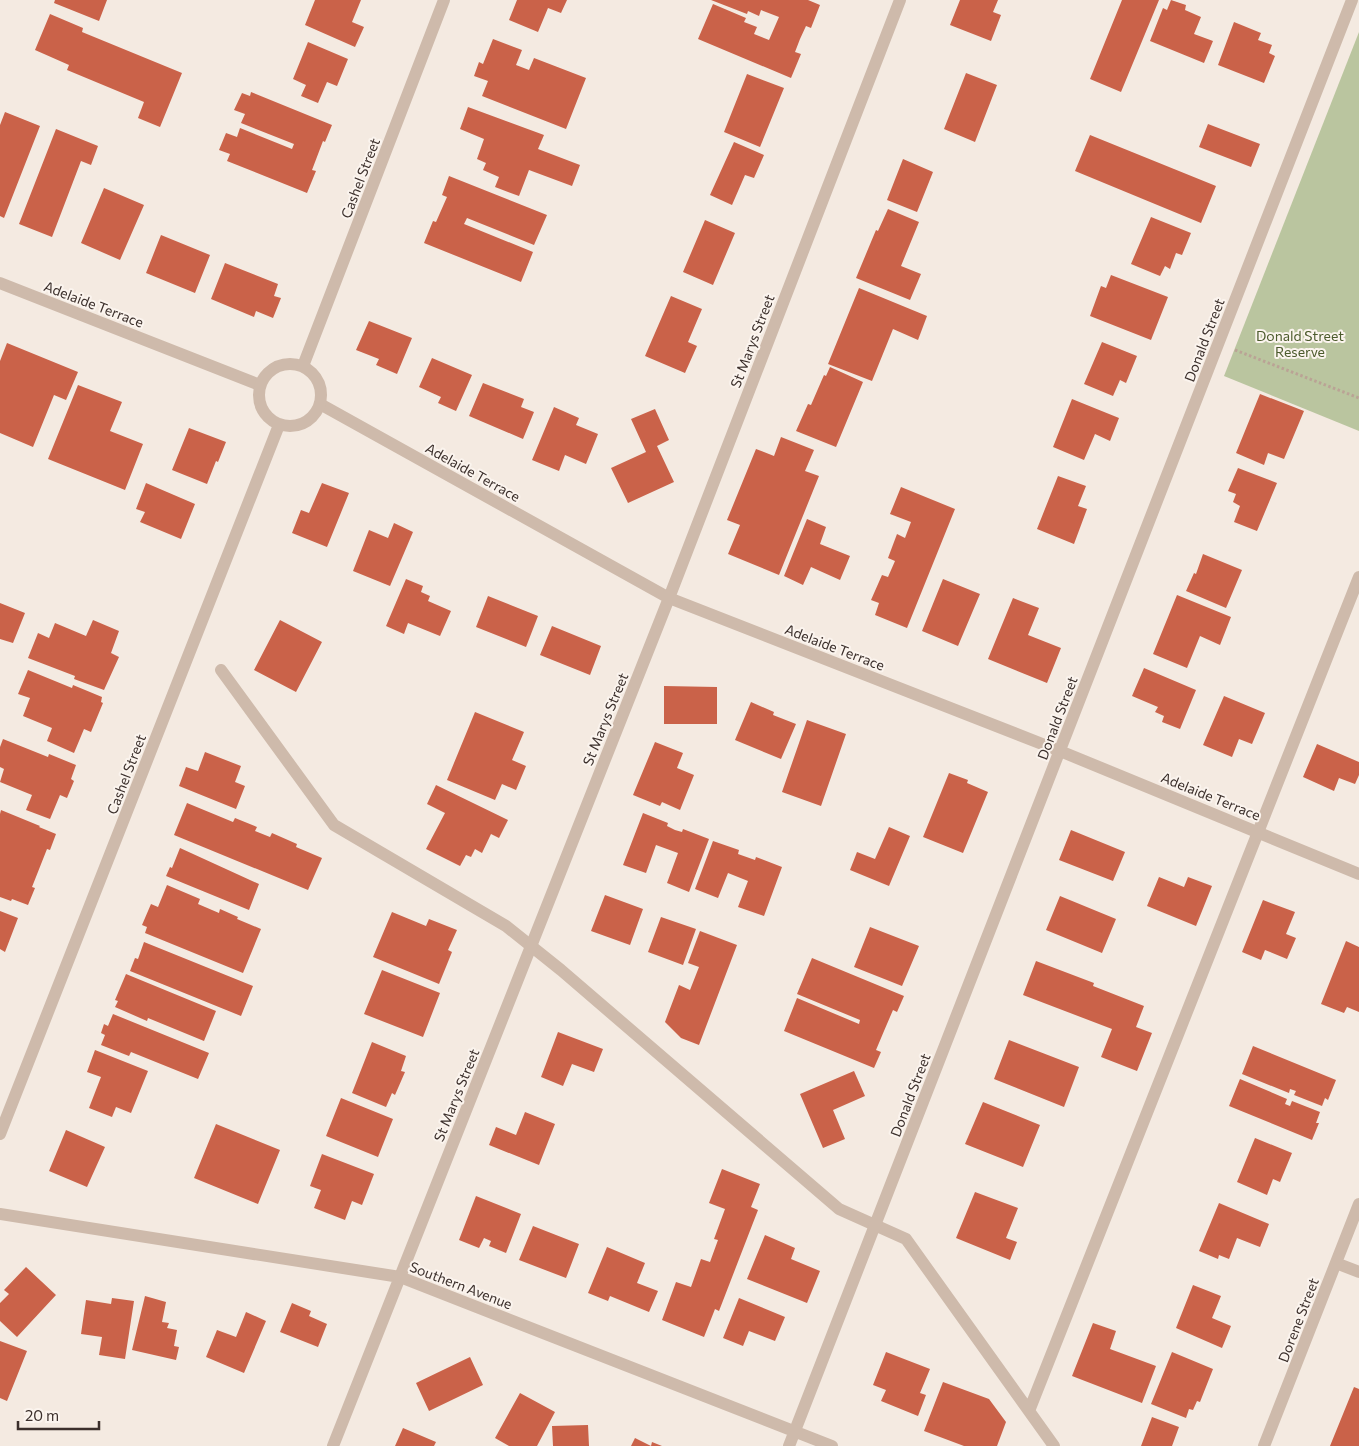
<svg xmlns="http://www.w3.org/2000/svg" width="1359" height="1446" font-family="Commissioner,sans-serif">
<style>
.green{fill:#bac59f}
.building{fill:#ca6249}
.lines{fill:none;stroke-linecap:round;stroke-linejoin:round}
.path{stroke:#baa395;stroke-width:3;stroke-dasharray:2.5 2.5;stroke-linecap:butt}
.service{stroke:#cebaab;stroke-width:12}
.minor{stroke:#cebaab;stroke-width:12}
.tertiary{stroke:#cebaab;stroke-width:12}
.labels{text-anchor:middle;dominant-baseline:central;stroke-width:4;stroke-linejoin:round;paint-order:stroke}
.street-label{font-size:14px;fill:#3b2f2b;stroke:#fbf4ee}
.park-label{font-size:14px;fill:#4c5b2d;stroke:#fbf4ee}
</style>
<rect width="100%" height="100%" fill="#f4eae1"/>
<!-- green -->
<path class="green" d="M 1359,32 L 1359,431 L 1224,376 Z"/>
<!-- building -->
<path class="building" d="M 55,0 L 107,0 L 99,21 L 54,3 Z
M 315,0 L 361,0 L 352,22 L 364,27 L 355,47 L 305,25 Z
M 517,0 L 567,0 L 561,13 L 548,8 L 538,32 L 509,20 Z
M 711,0 L 808,0 L 820,5 L 811,28 L 806,26 L 800,39 L 795,52 L 801,54 L 791,78 L 698,39 L 713,4 L 746,18 L 744,22 L 757,27 L 754,34 L 769,40 L 779,17 L 761,10 L 759,16 L 748,11 L 747,14 Z
M 960,0 L 998,0 L 993,12 L 1001,15 L 991,41 L 950,25 Z
M 1122,0 L 1159,0 L 1121,92 L 1090,79 Z
M 1171,0 L 1186,5 L 1185,10 L 1201,17 L 1194,34 L 1213,41 L 1204,63 L 1150,41 L 1163,8 L 1167,10 Z
M 50,14 L 83,28 L 82,32 L 182,73 L 160,127 L 138,118 L 144,102 L 67,70 L 69,65 L 35,50 Z
M 1234,22 L 1261,33 L 1258,40 L 1272,45 L 1269,53 L 1275,56 L 1264,83 L 1218,65 Z
M 493,39 L 522,50 L 516,65 L 529,70 L 534,58 L 586,78 L 566,129 L 482,96 L 488,81 L 474,76 L 479,62 L 483,64 Z
M 308,42 L 348,59 L 337,86 L 327,82 L 318,103 L 301,96 L 306,85 L 293,79 Z
M 966,73 L 997,85 L 975,142 L 944,129 Z
M 747,74 L 784,88 L 760,147 L 724,132 Z
M 251,92 L 332,125 L 325,142 L 323,141 L 312,170 L 316,171 L 307,193 L 227,161 L 230,154 L 219,150 L 226,133 L 237,137 L 240,128 L 292,149 L 294,144 L 241,123 L 245,114 L 234,110 L 242,93 L 250,96 Z
M 468,107 L 544,135 L 538,149 L 580,165 L 572,186 L 529,170 L 519,196 L 495,187 L 499,177 L 483,170 L 486,163 L 477,159 L 484,139 L 460,129 Z
M 5,112 L 40,126 L 4,218 L 0,216 L 0,125 Z
M 1208,124 L 1260,144 L 1251,167 L 1199,147 Z
M 56,129 L 98,146 L 91,165 L 81,161 L 52,237 L 19,224 Z
M 1090,135 L 1216,186 L 1201,223 L 1075,171 Z
M 734,142 L 764,155 L 754,178 L 745,175 L 732,205 L 710,195 Z
M 903,159 L 933,172 L 917,212 L 887,200 Z
M 449,176 L 547,215 L 534,245 L 467,218 L 464,224 L 533,252 L 521,282 L 424,243 L 433,221 L 436,222 L 447,197 L 442,195 Z
M 104,188 L 144,205 L 120,260 L 81,243 Z
M 888,209 L 919,222 L 901,266 L 921,274 L 910,300 L 856,278 L 876,230 L 878,231 Z
M 1151,217 L 1191,233 L 1182,255 L 1176,253 L 1170,269 L 1165,266 L 1160,276 L 1131,264 Z
M 705,220 L 735,233 L 713,285 L 683,272 Z
M 161,235 L 210,255 L 195,293 L 146,273 Z
M 225,263 L 278,284 L 274,296 L 281,298 L 273,318 L 256,311 L 254,317 L 211,299 Z
M 1111,275 L 1168,297 L 1151,340 L 1090,316 L 1101,286 L 1106,288 Z
M 859,288 L 927,316 L 918,340 L 893,329 L 872,381 L 828,364 Z
M 671,296 L 702,309 L 688,342 L 697,346 L 685,373 L 645,356 Z
M 369,321 L 412,338 L 397,374 L 376,365 L 379,359 L 356,350 Z
M 1102,342 L 1137,356 L 1126,383 L 1120,380 L 1113,396 L 1084,384 Z
M 7,343 L 78,372 L 66,400 L 54,395 L 33,447 L 0,433 L 0,361 Z
M 432,358 L 472,375 L 456,411 L 438,403 L 441,397 L 419,387 Z
M 830,367 L 863,382 L 836,447 L 796,431 L 808,404 L 811,405 L 824,375 L 826,376 Z
M 483,383 L 524,399 L 521,407 L 534,412 L 523,439 L 469,416 Z
M 78,385 L 122,402 L 110,431 L 143,444 L 125,490 L 48,459 Z
M 1260,394 L 1304,411 L 1284,459 L 1268,453 L 1264,465 L 1236,453 Z
M 1072,399 L 1119,418 L 1110,441 L 1095,434 L 1084,460 L 1053,447 Z
M 554,407 L 579,418 L 576,425 L 598,434 L 586,464 L 565,455 L 559,471 L 532,460 Z
M 655,409 L 669,440 L 657,446 L 674,482 L 628,503 L 611,468 L 646,452 L 631,419 Z
M 189,428 L 226,442 L 218,462 L 216,461 L 207,484 L 172,470 Z
M 781,437 L 814,450 L 805,471 L 819,476 L 779,575 L 728,554 L 740,525 L 727,520 L 756,449 L 774,456 Z
M 1238,468 L 1277,483 L 1257,531 L 1234,522 L 1240,506 L 1233,502 L 1236,494 L 1228,491 Z
M 1058,476 L 1086,486 L 1078,506 L 1087,509 L 1074,544 L 1037,529 Z
M 146,483 L 195,504 L 181,539 L 140,522 L 145,512 L 136,509 Z
M 322,483 L 349,493 L 327,547 L 292,533 L 301,510 L 309,513 Z
M 901,487 L 955,509 L 907,628 L 875,615 L 879,603 L 871,600 L 882,575 L 888,577 L 895,561 L 888,558 L 897,534 L 905,538 L 911,522 L 890,514 Z
M 807,519 L 826,527 L 820,544 L 850,556 L 840,580 L 811,567 L 803,585 L 784,576 Z
M 394,523 L 413,532 L 390,586 L 353,571 L 369,530 L 388,538 Z
M 1203,554 L 1242,570 L 1226,608 L 1186,591 L 1194,573 L 1196,574 Z
M 406,579 L 423,586 L 421,592 L 430,596 L 428,601 L 451,611 L 440,636 L 408,623 L 404,634 L 386,626 Z
M 943,579 L 980,594 L 958,646 L 922,631 Z
M 1177,595 L 1231,617 L 1220,645 L 1200,636 L 1187,668 L 1153,654 Z
M 488,596 L 538,616 L 526,647 L 476,627 Z
M 1013,598 L 1039,608 L 1028,635 L 1061,648 L 1047,683 L 988,659 Z
M 0,603 L 25,613 L 13,643 L 0,639 Z
M 93,620 L 119,631 L 111,653 L 119,657 L 104,690 L 74,679 L 75,676 L 28,658 L 38,633 L 49,638 L 55,623 L 86,636 Z
M 280,620 L 322,642 L 296,692 L 254,670 Z
M 552,626 L 601,646 L 590,675 L 540,655 Z
M 1144,668 L 1196,690 L 1180,729 L 1162,722 L 1164,716 L 1155,712 L 1158,707 L 1132,696 Z
M 28,670 L 72,688 L 73,685 L 102,697 L 101,702 L 103,703 L 91,732 L 84,729 L 74,753 L 47,741 L 52,728 L 23,716 L 30,698 L 18,694 Z
M 664,686 L 717,687 L 717,724 L 664,724 Z
M 1224,696 L 1265,713 L 1252,744 L 1239,739 L 1232,757 L 1203,745 Z
M 751,702 L 774,712 L 773,715 L 796,724 L 781,759 L 735,740 Z
M 475,712 L 524,732 L 512,760 L 526,766 L 516,790 L 502,784 L 495,800 L 447,780 Z
M 807,720 L 846,734 L 821,806 L 782,792 Z
M 3,739 L 48,757 L 49,754 L 76,765 L 71,779 L 74,781 L 67,798 L 60,795 L 50,819 L 26,810 L 32,795 L 0,782 L 4,769 L 0,767 L 0,747 Z
M 655,742 L 683,753 L 677,768 L 694,775 L 680,810 L 662,802 L 660,806 L 633,795 Z
M 1317,744 L 1359,762 L 1359,775 L 1355,784 L 1339,778 L 1334,791 L 1303,777 Z
M 205,752 L 241,766 L 235,782 L 245,786 L 236,809 L 179,786 L 186,767 L 198,771 Z
M 949,773 L 968,780 L 967,783 L 988,792 L 963,853 L 923,837 Z
M 436,785 L 508,820 L 499,838 L 491,834 L 482,853 L 475,849 L 471,857 L 466,855 L 460,866 L 426,849 L 445,813 L 427,804 Z
M 187,803 L 233,822 L 235,818 L 257,827 L 255,831 L 270,837 L 272,833 L 297,844 L 296,847 L 322,858 L 308,890 L 174,835 Z
M 1,810 L 40,826 L 39,827 L 56,834 L 50,850 L 47,849 L 32,887 L 35,888 L 28,905 L 12,899 L 11,901 L 0,897 L 0,814 Z
M 643,813 L 668,823 L 667,826 L 675,830 L 682,832 L 683,829 L 709,839 L 689,892 L 667,883 L 678,853 L 656,845 L 646,873 L 623,865 Z
M 889,827 L 910,836 L 889,886 L 850,870 L 857,852 L 875,859 Z
M 1071,830 L 1125,852 L 1113,881 L 1059,860 Z
M 713,841 L 739,850 L 738,854 L 755,860 L 756,857 L 782,867 L 764,916 L 738,907 L 748,881 L 728,873 L 718,898 L 695,889 Z
M 180,848 L 259,884 L 249,910 L 166,876 L 170,867 L 172,868 Z
M 1159,877 L 1184,887 L 1188,877 L 1212,886 L 1196,926 L 1147,906 Z
M 167,885 L 200,899 L 198,904 L 219,913 L 220,909 L 238,917 L 237,919 L 261,929 L 243,973 L 145,933 L 147,927 L 142,925 L 151,904 L 158,907 Z
M 605,895 L 643,909 L 630,945 L 591,931 Z
M 1060,896 L 1116,919 L 1102,953 L 1046,930 Z
M 1263,900 L 1295,912 L 1286,934 L 1296,938 L 1287,959 L 1265,950 L 1261,960 L 1242,952 Z
M 0,911 L 18,918 L 5,952 L 0,949 Z
M 392,912 L 426,926 L 429,919 L 457,930 L 448,950 L 452,952 L 439,984 L 373,957 Z
M 661,917 L 696,929 L 683,965 L 648,952 Z
M 870,927 L 919,946 L 902,986 L 854,967 Z
M 700,931 L 737,945 L 699,1045 L 681,1038 L 665,1022 L 679,985 L 690,990 L 699,967 L 688,963 Z
M 1346,941 L 1359,947 L 1359,1012 L 1347,1007 L 1344,1013 L 1321,1004 Z
M 144,942 L 253,986 L 241,1016 L 130,971 L 135,958 L 138,959 Z
M 812,958 L 904,996 L 897,1012 L 893,1010 L 884,1031 L 876,1050 L 881,1052 L 874,1068 L 784,1031 L 797,998 L 859,1024 L 860,1020 L 797,994 Z
M 1036,961 L 1094,983 L 1093,986 L 1144,1006 L 1136,1027 L 1152,1033 L 1137,1071 L 1101,1057 L 1112,1029 L 1023,995 Z
M 382,970 L 440,993 L 423,1037 L 364,1014 Z
M 126,974 L 216,1011 L 204,1041 L 148,1018 L 147,1021 L 115,1007 L 118,1001 L 115,1000 Z
M 113,1014 L 209,1053 L 198,1079 L 131,1052 L 129,1056 L 101,1045 L 105,1035 L 101,1033 L 104,1024 L 108,1026 Z
M 558,1032 L 603,1049 L 594,1072 L 572,1064 L 563,1086 L 541,1077 Z
M 1009,1040 L 1079,1067 L 1064,1107 L 994,1079 Z
M 372,1042 L 406,1056 L 401,1071 L 405,1072 L 395,1095 L 392,1093 L 386,1107 L 352,1093 Z
M 1253,1046 L 1336,1080 L 1328,1100 L 1325,1098 L 1322,1106 L 1294,1095 L 1296,1091 L 1290,1089 L 1289,1093 L 1242,1074 Z
M 95,1050 L 148,1071 L 131,1113 L 116,1107 L 112,1117 L 89,1108 L 101,1077 L 87,1072 Z
M 854,1071 L 865,1096 L 833,1110 L 845,1139 L 823,1148 L 800,1094 Z
M 1240,1079 L 1287,1099 L 1285,1104 L 1290,1106 L 1292,1101 L 1320,1112 L 1316,1123 L 1319,1123 L 1312,1140 L 1229,1106 Z
M 341,1098 L 393,1119 L 378,1157 L 326,1136 Z
M 983,1102 L 1040,1125 L 1023,1167 L 965,1144 Z
M 525,1112 L 555,1124 L 539,1165 L 489,1145 L 496,1127 L 516,1135 Z
M 216,1124 L 280,1150 L 258,1204 L 194,1178 Z
M 66,1130 L 105,1147 L 87,1187 L 49,1171 Z
M 1255,1138 L 1292,1153 L 1280,1182 L 1273,1179 L 1267,1195 L 1237,1182 Z
M 322,1154 L 374,1174 L 362,1205 L 352,1201 L 345,1220 L 314,1208 L 321,1190 L 310,1186 Z
M 722,1169 L 760,1184 L 751,1207 L 758,1210 L 719,1311 L 715,1309 L 704,1337 L 662,1320 L 676,1282 L 691,1287 L 701,1259 L 710,1262 L 718,1240 L 714,1239 L 725,1209 L 709,1203 Z
M 975,1192 L 1018,1208 L 1006,1238 L 1017,1242 L 1010,1260 L 956,1238 Z
M 476,1196 L 521,1214 L 506,1253 L 489,1246 L 491,1241 L 484,1238 L 479,1248 L 459,1240 Z
M 1219,1203 L 1269,1224 L 1260,1247 L 1237,1238 L 1229,1259 L 1219,1255 L 1218,1259 L 1199,1251 Z
M 533,1226 L 579,1244 L 566,1278 L 519,1260 Z
M 765,1235 L 795,1248 L 791,1259 L 820,1271 L 807,1303 L 747,1279 Z
M 607,1247 L 645,1263 L 637,1283 L 658,1291 L 649,1312 L 610,1296 L 608,1301 L 588,1293 Z
M 26,1267 L 56,1295 L 17,1337 L 0,1321 L 0,1303 L 9,1294 L 4,1290 Z
M 1193,1285 L 1221,1296 L 1212,1318 L 1231,1326 L 1222,1348 L 1176,1328 Z
M 145,1296 L 166,1302 L 162,1322 L 169,1323 L 167,1328 L 177,1330 L 174,1346 L 179,1347 L 176,1360 L 132,1350 Z
M 112,1298 L 134,1301 L 125,1359 L 99,1355 L 102,1337 L 81,1334 L 86,1300 L 111,1304 Z
M 739,1298 L 785,1317 L 775,1341 L 749,1331 L 743,1346 L 723,1338 Z
M 292,1303 L 311,1311 L 309,1316 L 327,1324 L 318,1347 L 280,1332 Z
M 246,1312 L 266,1321 L 244,1373 L 206,1357 L 217,1330 L 236,1337 Z
M 1093,1323 L 1116,1331 L 1110,1349 L 1156,1366 L 1142,1403 L 1072,1376 Z
M 0,1341 L 27,1351 L 7,1401 L 0,1398 Z
M 886,1352 L 930,1369 L 920,1393 L 926,1395 L 918,1416 L 881,1401 L 886,1390 L 873,1385 Z
M 1172,1352 L 1213,1369 L 1200,1402 L 1197,1401 L 1193,1410 L 1189,1409 L 1186,1418 L 1151,1404 Z
M 470,1357 L 483,1385 L 429,1411 L 416,1383 Z
M 943,1382 L 989,1399 L 1006,1422 L 997,1446 L 964,1446 L 924,1431 Z
M 1354,1387 L 1359,1389 L 1359,1446 L 1330,1446 Z
M 520,1393 L 555,1412 L 537,1446 L 509,1446 L 495,1438 Z
M 1152,1417 L 1179,1427 L 1172,1446 L 1141,1446 Z
M 588,1425 L 589,1446 L 553,1446 L 552,1426 Z
M 403,1428 L 436,1442 L 434,1446 L 395,1446 Z
M 635,1438 L 651,1446 L 652,1442 L 662,1446 L 631,1446 Z"/>
<g class="lines">
<!-- path -->
<path class="path" d="M 1235,350 L 1359,398"/>
<!-- service -->
<path class="service" d="M 221,670 L 334,825 L 506,926 L 561,970 L 839,1209 L 906,1239 L 1054,1446
M 1029,1411 L 1359,577"/>
<!-- minor -->
<path class="minor" d="M 0,283 L 260,385
M 320,404 L 669,598 L 1060,751 L 1359,874
M 0,1214 L 400,1277 L 832,1446
M 1336,1263 L 1359,1272
M 333,1446 L 669,598 L 900,0
M 789,1446 L 1352,0
M 1264,1446 L 1359,1204"/>
<!-- tertiary -->
<path class="tertiary" d="M259 395a31 31 0 1 1 62 0a31 31 0 1 1-62 0Z
M 303,366 L 444,0
M 0,1134 L 279,425"/>
</g>
<g class="labels">
<!-- street labels -->
<g class="street-label">
<text transform="translate(360 178) rotate(-69)">Cashel Street</text>
<text transform="translate(94 304) rotate(21)">Adelaide Terrace</text>
<text transform="translate(1204 340) rotate(-69)">Donald Street</text>
<text transform="translate(752 341) rotate(-69)">St Marys Street</text>
<text transform="translate(473 472) rotate(29)">Adelaide Terrace</text>
<text transform="translate(835 647) rotate(21)">Adelaide Terrace</text>
<text transform="translate(1057 718) rotate(-69)">Donald Street</text>
<text transform="translate(605 719) rotate(-68)">St Marys Street</text>
<text transform="translate(126 774) rotate(-69)">Cashel Street</text>
<text transform="translate(1211 796) rotate(22)">Adelaide Terrace</text>
<text transform="translate(456 1095) rotate(-68)">St Marys Street</text>
<text transform="translate(910 1095) rotate(-69)">Donald Street</text>
<text transform="translate(461 1285) rotate(21)">Southern Avenue</text>
<text transform="translate(1298 1320) rotate(-69)">Dorene Street</text>
</g>
<!-- park labels -->
<g class="park-label">
<text x="1300" y="335">Donald Street<tspan x="1300" dy="16">Reserve</tspan></text>
</g>
</g>
<!-- scale -->
<path d="M18 1421v8h81v-8" fill="none" stroke="#3b2f2b" stroke-width="2.5"/>
<text x="25" y="1421" font-size="15" fill="#3b2f2b" stroke="#fbf4ee" stroke-width="4" paint-order="stroke">20 m</text>
</svg>
